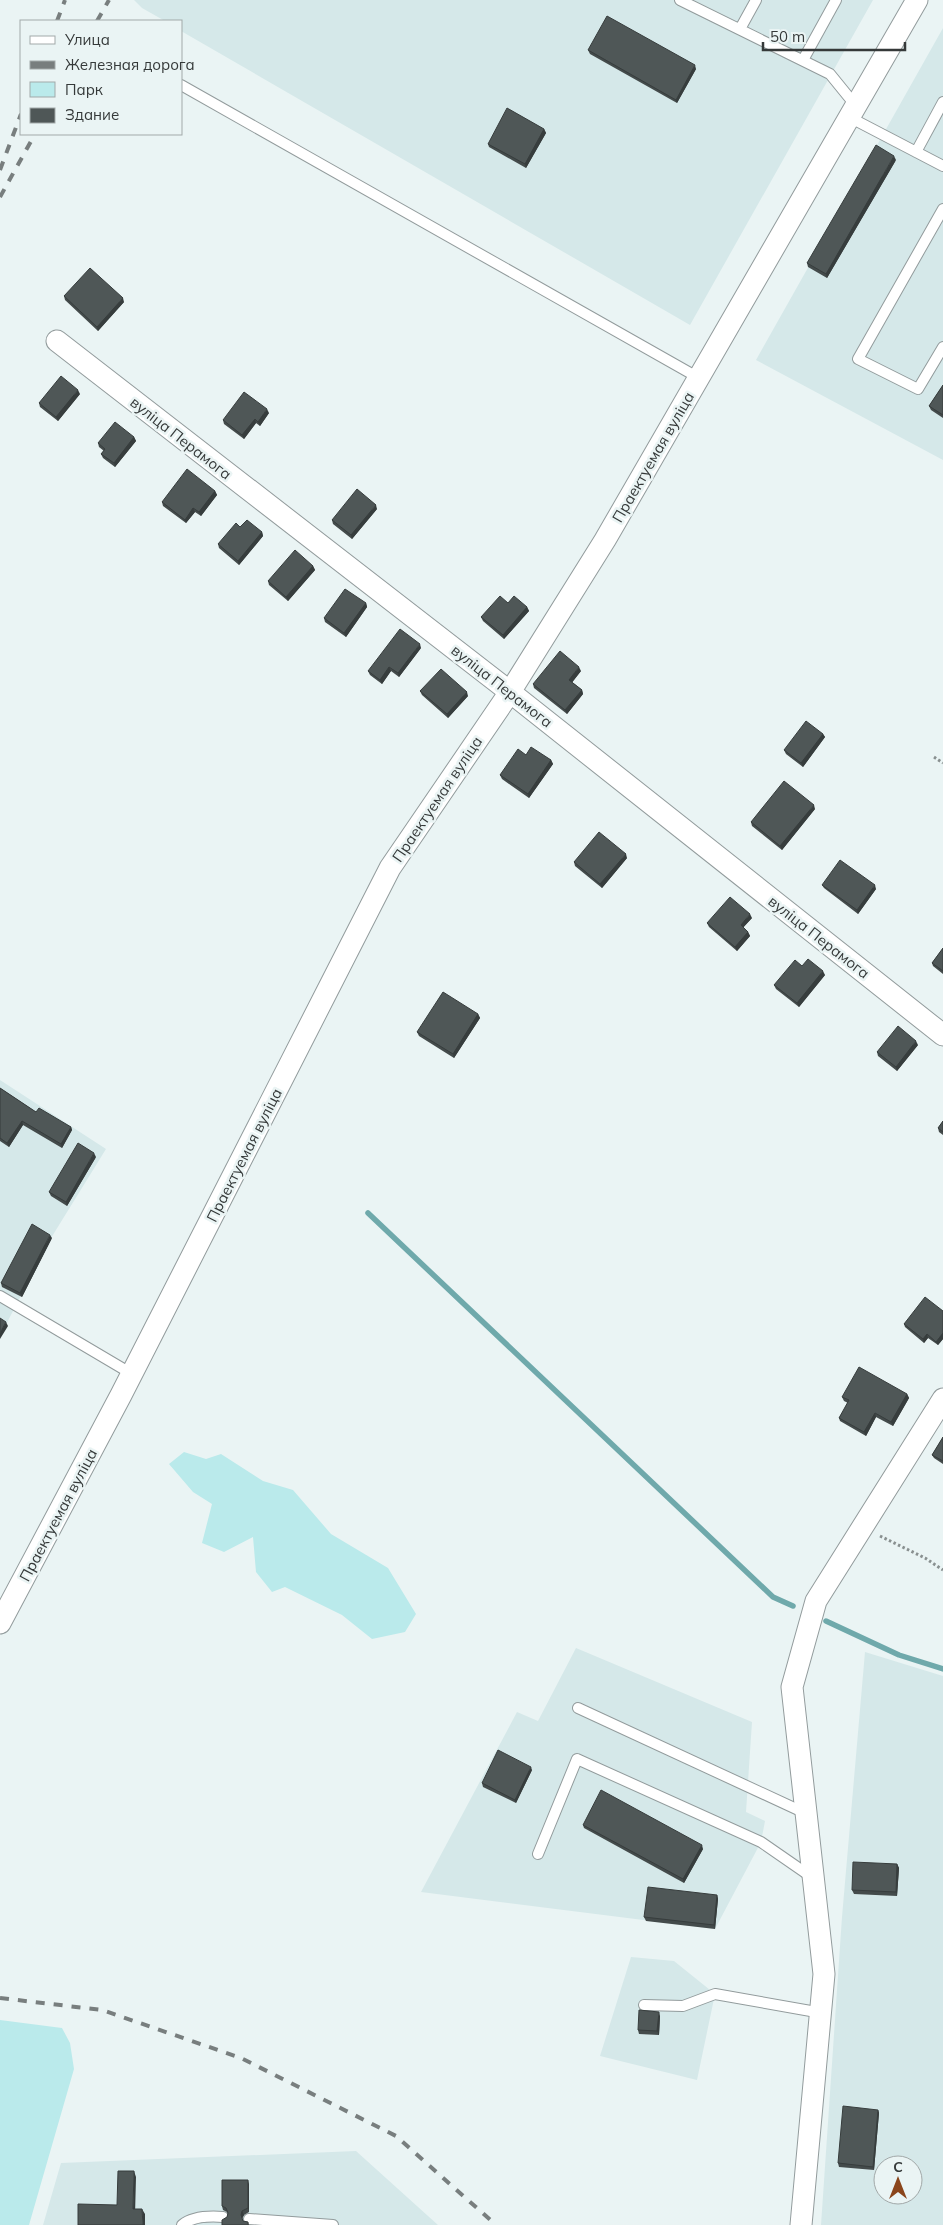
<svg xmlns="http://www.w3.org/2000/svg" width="943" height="2225" font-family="Mulish,sans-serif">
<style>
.built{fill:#d5e8e9;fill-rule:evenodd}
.green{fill:#baeaeb}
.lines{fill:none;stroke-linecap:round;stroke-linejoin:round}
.stream{stroke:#6fa9ab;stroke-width:5.5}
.lane-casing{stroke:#929b9c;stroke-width:12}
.street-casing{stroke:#929b9c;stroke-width:23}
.path{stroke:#899090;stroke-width:3;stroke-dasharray:2.5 2.5;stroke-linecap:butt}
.lane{stroke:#fff;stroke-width:10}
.street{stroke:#fff;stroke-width:21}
.rail{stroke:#787e7e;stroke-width:4;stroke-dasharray:9 9;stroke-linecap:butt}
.wall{fill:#444b4b}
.shaded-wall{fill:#373d3d}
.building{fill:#4f5757;stroke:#373d3d}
.labels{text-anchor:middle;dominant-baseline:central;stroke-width:5;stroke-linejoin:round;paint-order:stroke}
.street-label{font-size:15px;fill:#353939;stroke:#eaf4f4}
</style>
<rect width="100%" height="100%" fill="#eaf4f4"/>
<!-- built -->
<path class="built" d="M 134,0 L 873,0 L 690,325 L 181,31 L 181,21 L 165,21 L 142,8 Z
M 943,28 L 943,460 L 756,360 Z
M 0,1080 L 106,1149 L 51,1238 L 0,1336 Z
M 576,1648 L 752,1722 L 746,1812 L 765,1821 L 761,1842 L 715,1929 L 421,1892 L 517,1712 L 538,1721 Z
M 865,1652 L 943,1676 L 943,2225 L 821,2225 L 842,1917 ZM 883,2165 L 913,2165 L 913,2195 L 883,2195 Z
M 631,1957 L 674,1961 L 715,1994 L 697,2080 L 600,2056 Z
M 356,2151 L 438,2225 L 43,2225 L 61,2163 Z"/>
<!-- green -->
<path class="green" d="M 184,1452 L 206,1459 L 221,1454 L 263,1481 L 293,1490 L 331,1534 L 388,1568 L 416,1614 L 405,1632 L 372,1639 L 342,1615 L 285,1587 L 272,1592 L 256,1572 L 253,1537 L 224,1552 L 202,1543 L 212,1504 L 193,1492 L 169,1464 Z
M 0,2020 L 62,2028 L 70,2043 L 74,2069 L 29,2225 L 0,2225 Z"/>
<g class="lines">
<!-- stream -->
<path class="stream" d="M 368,1213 L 773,1597 L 793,1606
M 826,1621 L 899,1655 L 943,1669"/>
<defs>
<path id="lane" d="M 680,0 L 830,74 L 856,106
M 740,29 L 756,0
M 803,60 L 836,0
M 181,85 L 699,378
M 849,117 L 943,166
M 916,152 L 943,102
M 943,209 L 858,359 L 918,389 L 943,347
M 0,1296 L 132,1374
M 578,1708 L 805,1813
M 538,1854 L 577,1759 L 761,1842 L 813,1878
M 644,2005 L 683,2006 L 715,1994 L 822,2013
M 249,2219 L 333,2225
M 182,2225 C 193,2216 210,2216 223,2217"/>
<path id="street" d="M 57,341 L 510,692 L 943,1035
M 0,1623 L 121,1395 L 390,868 L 510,692 L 605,540 L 917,0
M 801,2225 L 824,1974 L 792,1687 L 816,1601 L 943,1399"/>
</defs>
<!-- lane casing -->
<use href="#lane" class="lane-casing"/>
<!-- street casing -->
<use href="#street" class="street-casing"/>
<!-- path -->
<path class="path" d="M 934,757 L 943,763
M 880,1536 L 925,1558 L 943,1570"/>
<!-- lane -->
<use href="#lane" class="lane"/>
<!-- street -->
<use href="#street" class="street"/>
<!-- rail -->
<path class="rail" d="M 57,21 L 65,0
M 97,21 L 109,0
M 0,170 L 21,114
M 0,197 L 35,134
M 0,1998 L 102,2010 L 241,2058 L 396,2136 L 496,2225"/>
</g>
<!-- wall -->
<path class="wall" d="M 588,50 L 696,69 L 677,103 L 590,54 Z
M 544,129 L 546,133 L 526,168 L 489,147 L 488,144 Z
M 896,160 L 827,278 L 808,267 L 807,263 Z
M 64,296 L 124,302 L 98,331 L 65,300 Z
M 943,385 L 943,418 L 931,410 L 929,406 Z
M 80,394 L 58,421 L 40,407 L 39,403 Z
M 269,413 L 260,426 L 256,423 L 244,439 L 224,424 L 223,420 Z
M 134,437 L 136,441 L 115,467 L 103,458 L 101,454 L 104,451 L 99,447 L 98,443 Z
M 215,491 L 217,495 L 201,516 L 195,512 L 186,523 L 163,506 L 162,502 Z
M 377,509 L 352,539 L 333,524 L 332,520 Z
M 240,527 L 262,532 L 263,536 L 239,565 L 219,548 L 218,544 Z
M 313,566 L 315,570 L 288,601 L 269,585 L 268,581 Z
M 366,603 L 367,607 L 346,637 L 325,622 L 324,618 Z
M 508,603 L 527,607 L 529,611 L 504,639 L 483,621 L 481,617 Z
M 421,648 L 399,677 L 391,671 L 382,684 L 370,675 L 368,671 Z
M 581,671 L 572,682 L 582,690 L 583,694 L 567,714 L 534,688 L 533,684 Z
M 420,691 L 468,696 L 448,718 L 422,695 Z
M 823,734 L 825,737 L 803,767 L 786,754 L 784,750 Z
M 526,755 L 551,760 L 553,764 L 529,798 L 502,779 L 500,775 Z
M 815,809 L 782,850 L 752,826 L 751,822 Z
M 627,858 L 602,888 L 575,866 L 574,862 Z
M 822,885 L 876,889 L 858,914 L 824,888 Z
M 752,918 L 743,927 L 748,932 L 750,936 L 737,951 L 709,927 L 707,923 Z
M 943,948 L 943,974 L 933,966 L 932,963 Z
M 802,966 L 825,975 L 799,1007 L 776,989 L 774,985 Z
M 478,1014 L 480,1018 L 454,1058 L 419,1036 L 417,1032 Z
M 918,1045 L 897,1071 L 878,1056 L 877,1052 Z
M 0,1088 L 36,1112 L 71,1127 L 72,1130 L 62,1148 L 23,1125 L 9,1147 L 0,1141 Z
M 943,1121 L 943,1135 L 939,1132 L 938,1128 Z
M 96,1157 L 67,1206 L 51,1196 L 49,1192 Z
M 52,1238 L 22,1297 L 2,1287 L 1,1283 Z
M 943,1311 L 943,1339 L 938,1345 L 928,1338 L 924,1343 L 905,1327 L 904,1324 Z
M 907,1394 L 909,1398 L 893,1426 L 876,1417 L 866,1436 L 840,1421 L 839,1418 L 848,1403 L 844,1401 L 842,1397 Z
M 943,1437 L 943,1464 L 934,1458 L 932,1455 Z
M 532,1770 L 516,1803 L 483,1787 L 482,1783 Z
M 583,1825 L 703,1849 L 684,1883 L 584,1828 Z
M 897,1864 L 899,1868 L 897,1896 L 854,1894 L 852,1890 Z
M 717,1895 L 718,1899 L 715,1929 L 646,1921 L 644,1917 Z
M 660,2016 L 659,2035 L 639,2034 L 638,2030 Z
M 878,2110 L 879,2113 L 874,2170 L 839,2167 L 838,2163 Z
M 249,2184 L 249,2212 L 244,2215 L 242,2218 L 243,2221 L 248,2222 L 249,2225 L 222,2225 L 227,2217 L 228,2214 L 227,2212 L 223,2210 L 222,2206 Z"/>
<!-- shaded-wall -->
<path class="shaded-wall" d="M 695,65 L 696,69 L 677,103 L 676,100 Z
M 544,129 L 546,133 L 526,168 L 525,164 Z
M 894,156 L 896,160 L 827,278 L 826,274 Z
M 123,298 L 124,302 L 98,331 L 97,327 Z
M 78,390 L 80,394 L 58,421 L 56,417 Z
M 267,409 L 269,413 L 260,426 L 258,422 Z
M 255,419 L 256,423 L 244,439 L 242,435 Z
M 134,437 L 136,441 L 115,467 L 114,463 Z
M 215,491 L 217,495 L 201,516 L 199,512 Z
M 376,505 L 377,509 L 352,539 L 351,535 Z
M 193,508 L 195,512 L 186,523 L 185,520 Z
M 262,532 L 263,536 L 239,565 L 238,561 Z
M 313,566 L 315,570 L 288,601 L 286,597 Z
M 366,603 L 367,607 L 346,637 L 344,633 Z
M 527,607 L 529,611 L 504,639 L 503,635 Z
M 420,644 L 421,648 L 399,677 L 398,673 Z
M 389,667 L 391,671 L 382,684 L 380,680 Z
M 579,667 L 581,671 L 571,684 L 569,680 Z
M 582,690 L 583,694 L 567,714 L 565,710 Z
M 467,692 L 468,696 L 448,718 L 447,714 Z
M 823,734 L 825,737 L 803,767 L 801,763 Z
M 551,760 L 553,764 L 529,798 L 528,794 Z
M 814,805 L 815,809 L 782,850 L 780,846 Z
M 626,854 L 627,858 L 602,888 L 600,884 Z
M 875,885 L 876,889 L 858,914 L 857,910 Z
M 750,914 L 752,918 L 742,929 L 741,925 Z
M 748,932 L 750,936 L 737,951 L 735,947 Z
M 823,971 L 825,975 L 799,1007 L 797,1003 Z
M 478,1014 L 480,1018 L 454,1058 L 453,1054 Z
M 916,1041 L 918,1045 L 897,1071 L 896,1067 Z
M 22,1121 L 23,1125 L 9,1147 L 7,1143 Z
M 71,1127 L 72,1130 L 62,1148 L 61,1144 Z
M 94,1153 L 96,1157 L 67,1206 L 66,1202 Z
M 50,1235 L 52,1238 L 22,1297 L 20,1293 Z
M 6,1322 L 8,1326 L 0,1339 L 0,1333 Z
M 943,1333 L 943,1339 L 938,1345 L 936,1342 Z
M 927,1334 L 928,1338 L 924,1343 L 923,1339 Z
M 907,1394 L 909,1398 L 893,1426 L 891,1422 Z
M 875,1413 L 876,1417 L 866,1436 L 864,1432 Z
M 531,1767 L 532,1770 L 516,1803 L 515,1800 Z
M 702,1845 L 703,1849 L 684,1883 L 683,1879 Z
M 897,1864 L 899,1868 L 897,1896 L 896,1892 Z
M 717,1895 L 718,1899 L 715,1929 L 714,1925 Z
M 659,2012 L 660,2016 L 659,2035 L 657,2031 Z
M 878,2110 L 879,2113 L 874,2170 L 873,2167 Z
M 134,2171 L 136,2177 L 135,2215 L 133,2209 Z
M 248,2180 L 249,2184 L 249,2212 L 248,2208 Z
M 142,2209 L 145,2214 L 145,2225 L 143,2225 Z
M 242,2211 L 244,2215 L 242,2219 L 241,2215 Z"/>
<!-- building -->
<path class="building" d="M 607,16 L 695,65 L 676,100 L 588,50 Z
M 507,108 L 544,129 L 525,164 L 488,144 Z
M 876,145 L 894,156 L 826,274 L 807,263 Z
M 90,268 L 123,298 L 97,327 L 64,296 Z
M 61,376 L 78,390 L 56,417 L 39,403 Z
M 943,385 L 943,415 L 929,406 Z
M 244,392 L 267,409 L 258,422 L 255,419 L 242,435 L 223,420 Z
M 115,422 L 134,437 L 114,463 L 101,454 L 105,449 L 98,443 Z
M 187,469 L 215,491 L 199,512 L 193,508 L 185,520 L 162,502 Z
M 357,489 L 376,505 L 351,535 L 332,520 Z
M 247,520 L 262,532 L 238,561 L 218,544 L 236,523 L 240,527 Z
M 295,550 L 313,566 L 286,597 L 268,581 Z
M 345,589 L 366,603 L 344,633 L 324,618 Z
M 500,596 L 508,603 L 514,596 L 527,607 L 503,635 L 481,617 Z
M 400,629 L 420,644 L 398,673 L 389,667 L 380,680 L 368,671 Z
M 560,651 L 579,667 L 569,680 L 582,690 L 565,710 L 533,684 Z
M 441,669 L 467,692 L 447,714 L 420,691 Z
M 806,721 L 823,734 L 801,763 L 784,750 Z
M 531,747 L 551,760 L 528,794 L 500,775 L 518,749 L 526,755 Z
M 784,781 L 814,805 L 780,846 L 751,822 Z
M 599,832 L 626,854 L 600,884 L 574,862 Z
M 840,860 L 875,885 L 857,910 L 822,885 Z
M 730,897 L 750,914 L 741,925 L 748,932 L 735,947 L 707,923 Z
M 943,948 L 943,971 L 932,963 Z
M 808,959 L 823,971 L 797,1003 L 774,985 L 795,960 L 802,966 Z
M 443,992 L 478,1014 L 453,1054 L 417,1032 Z
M 898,1026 L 916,1041 L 896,1067 L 877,1052 Z
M 0,1088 L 36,1112 L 39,1108 L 71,1127 L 61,1144 L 22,1121 L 7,1143 L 0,1138 Z
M 943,1121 L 943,1132 L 938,1128 Z
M 78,1143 L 94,1153 L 66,1202 L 49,1192 Z
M 32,1224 L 50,1235 L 20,1293 L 1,1283 Z
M 925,1297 L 943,1311 L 943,1333 L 936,1342 L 927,1334 L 923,1339 L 904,1324 Z
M 0,1318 L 6,1322 L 0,1333 Z
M 859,1367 L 907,1394 L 891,1422 L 875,1413 L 864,1432 L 839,1418 L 849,1400 L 842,1397 Z
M 943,1437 L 943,1461 L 932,1455 Z
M 498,1750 L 531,1767 L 515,1800 L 482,1783 Z
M 601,1790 L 702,1845 L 683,1879 L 583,1825 Z
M 853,1862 L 897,1864 L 896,1892 L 852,1890 Z
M 648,1887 L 717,1895 L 714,1925 L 644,1917 Z
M 639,2010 L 659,2012 L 657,2031 L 638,2030 Z
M 843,2106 L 878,2110 L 873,2167 L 838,2163 Z
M 118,2171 L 134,2171 L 133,2209 L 142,2209 L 143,2225 L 78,2225 L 78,2204 L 117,2205 Z
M 222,2180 L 248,2180 L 248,2208 L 242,2211 L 241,2215 L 243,2221 L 248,2222 L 248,2225 L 222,2225 L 222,2220 L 227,2217 L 228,2213 L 226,2208 L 222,2206 Z"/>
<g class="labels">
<!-- street labels -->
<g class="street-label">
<text transform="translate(181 438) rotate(38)">вуліца Перамога</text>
<text transform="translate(653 457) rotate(-60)">Праектуемая вуліца</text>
<text transform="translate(502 686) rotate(38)">вуліца Перамога</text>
<text transform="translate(437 799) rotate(-56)">Праектуемая вуліца</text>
<text transform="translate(819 937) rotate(38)">вуліца Перамога</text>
<text transform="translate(244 1155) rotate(-63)">Праектуемая вуліца</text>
<text transform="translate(58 1515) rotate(-62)">Праектуемая вуліца</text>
</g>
</g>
<!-- legend -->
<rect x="20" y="20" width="162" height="115" fill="#eaf4f4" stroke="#a2a9a9"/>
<rect x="30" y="36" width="25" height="8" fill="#ffffff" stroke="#a2a9a9"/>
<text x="65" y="45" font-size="15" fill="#353939">Улица</text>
<rect x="30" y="61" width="25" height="8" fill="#787e7e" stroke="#a2a9a9"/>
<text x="65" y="70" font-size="15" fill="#353939">Железная дорога</text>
<rect x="30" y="82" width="25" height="15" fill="#baeaeb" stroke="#a2a9a9"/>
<text x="65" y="95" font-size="15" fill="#353939">Парк</text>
<rect x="30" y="108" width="25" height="15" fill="#4f5757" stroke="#a2a9a9"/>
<text x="65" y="120" font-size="15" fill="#353939">Здание</text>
<!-- north arrow -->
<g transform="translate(898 2180)"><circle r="24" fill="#eaf4f4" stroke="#a2a9a9"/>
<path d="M0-4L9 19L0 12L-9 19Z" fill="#8a451b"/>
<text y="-8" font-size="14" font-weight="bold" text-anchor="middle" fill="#353939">С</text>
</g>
<!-- scale -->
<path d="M763 42v8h142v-8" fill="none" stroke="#353939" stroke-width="2.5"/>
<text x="770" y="42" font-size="15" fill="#353939" stroke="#eaf4f4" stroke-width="4" paint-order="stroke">50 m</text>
</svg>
